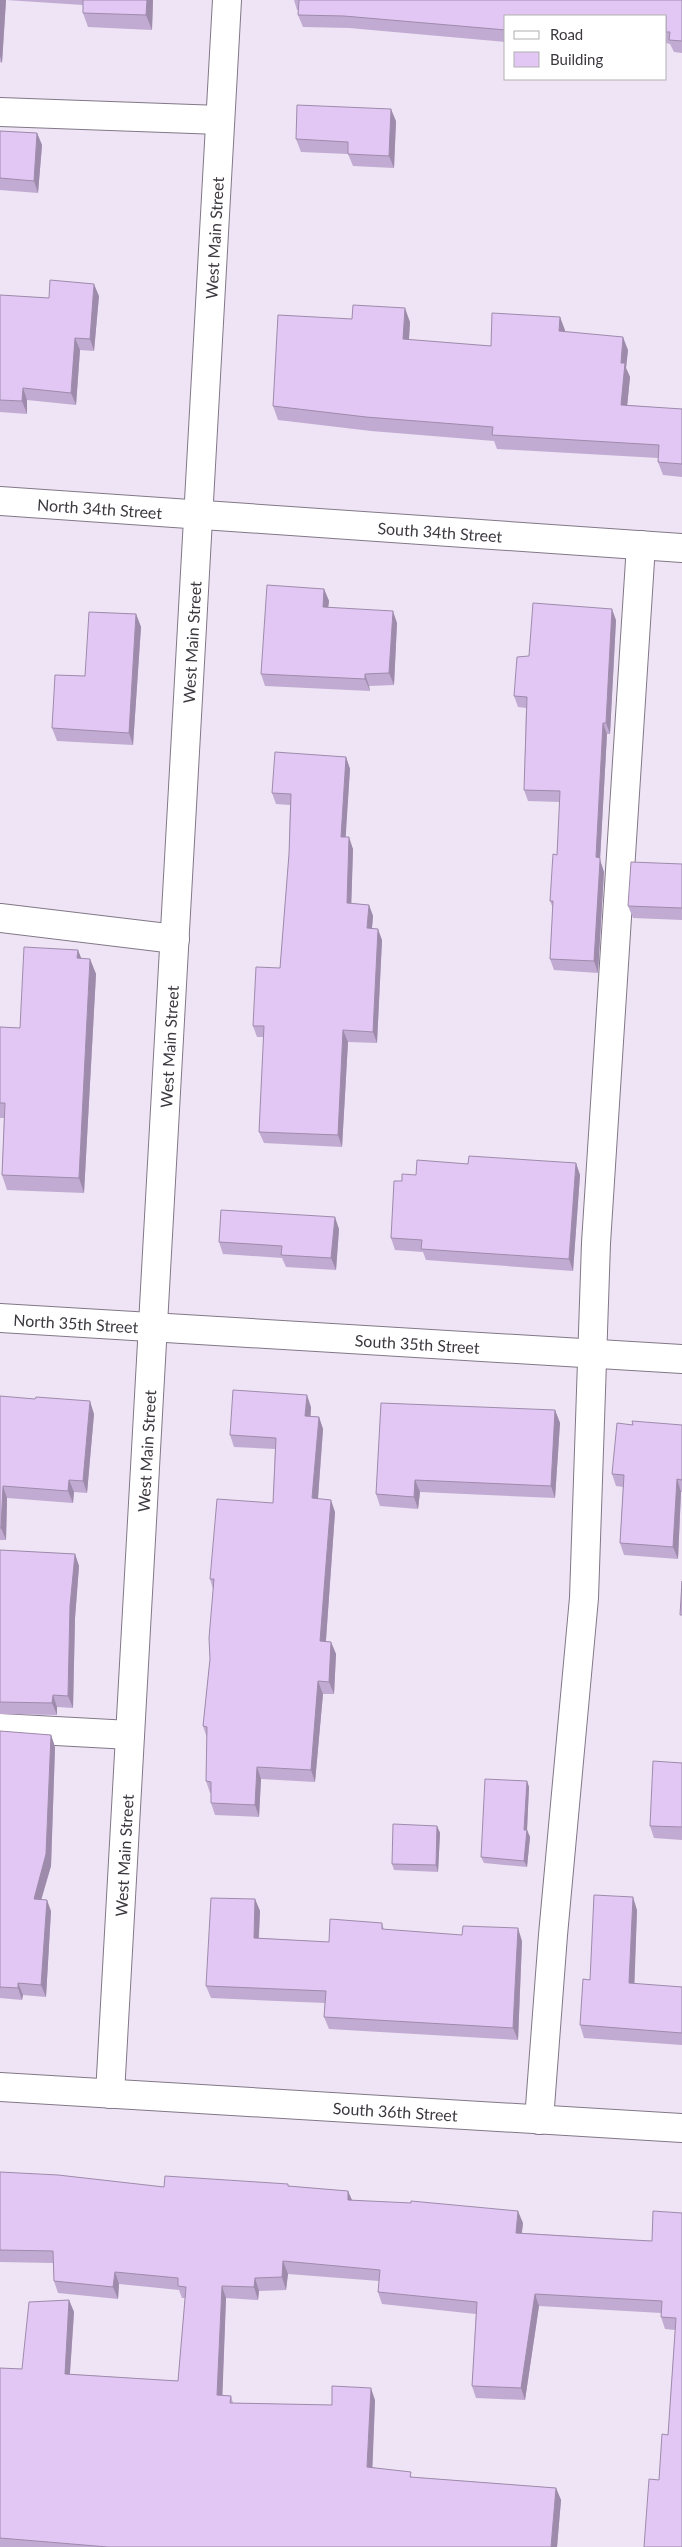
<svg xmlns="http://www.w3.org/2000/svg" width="682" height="2547" font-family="Lato,sans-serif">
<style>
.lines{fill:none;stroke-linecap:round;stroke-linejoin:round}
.minor-casing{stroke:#817887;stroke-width:30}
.minor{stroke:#fff;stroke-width:28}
.wall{fill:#c2abd2}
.shaded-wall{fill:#9e8bab}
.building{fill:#e2c7f4;stroke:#9e8bab}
.labels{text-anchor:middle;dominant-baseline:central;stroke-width:4;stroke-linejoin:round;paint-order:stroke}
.street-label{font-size:16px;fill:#3c383f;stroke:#fff}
</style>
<rect width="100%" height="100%" fill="#eee4f5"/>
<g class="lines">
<defs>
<g id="minor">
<path d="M 0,112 L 220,120"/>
<path id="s1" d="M 0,501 L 682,548"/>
<path d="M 0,918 L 175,939"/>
<path id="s2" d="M 0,1318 L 682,1359"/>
<path d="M 0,1728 L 130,1735"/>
<path id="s3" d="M 0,2087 L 682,2128"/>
<path id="s4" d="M 110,2094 L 227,0"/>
<path d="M 539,2120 L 553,1935 L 584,1598 L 596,1243 L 641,545"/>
</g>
</defs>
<!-- minor casing -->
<use href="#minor" class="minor-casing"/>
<!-- minor -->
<use href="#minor" class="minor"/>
</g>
<!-- wall -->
<path class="wall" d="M 0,0 L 153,0 L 152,30 L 88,27 L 83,13 L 83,5 L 6,0 L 2,63 L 0,62 Z
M 294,0 L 682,0 L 682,53 L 674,52 L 670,44 L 666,43 L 666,16 L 506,16 L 506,42 L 349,28 L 303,27 L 298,15 L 299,10 L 297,10 Z
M 396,121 L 394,168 L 353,166 L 348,154 L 301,152 L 296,139 Z
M 0,131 L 37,133 L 42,145 L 38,193 L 0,190 Z
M 0,295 L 49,298 L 99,296 L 94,351 L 80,350 L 76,405 L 27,400 L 27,414 L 0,412 Z
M 560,317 L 565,332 L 628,350 L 626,368 L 630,377 L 627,405 L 682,409 L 682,477 L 663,475 L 658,462 L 658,458 L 497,449 L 494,441 L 371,431 L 278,420 L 273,406 L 410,322 L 409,340 L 491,346 Z
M 324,589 L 329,601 L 328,607 L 397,623 L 394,685 L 369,686 L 370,691 L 265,686 L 261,674 Z
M 136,614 L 141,627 L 133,745 L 57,741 L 52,728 L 85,676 Z
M 616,620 L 610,734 L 607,734 L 600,860 L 604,872 L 598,973 L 554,970 L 550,959 L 553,908 L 550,901 L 557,855 L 560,802 L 528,801 L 524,790 L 526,708 L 518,707 L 514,696 L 529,656 Z
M 346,757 L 350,769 L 345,837 L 353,849 L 351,903 L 369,905 L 373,916 L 372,928 L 382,940 L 377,1043 L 348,1042 L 342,1147 L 264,1143 L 259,1132 L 264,1037 L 257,1037 L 253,1026 L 280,968 L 289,854 L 290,805 L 276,804 L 272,793 Z
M 682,864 L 682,920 L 633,918 L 628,906 Z
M 82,959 L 90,959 L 96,974 L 84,1193 L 7,1190 L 2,1175 L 4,1118 L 0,1118 L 0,1027 L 20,1028 Z
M 576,1163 L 580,1175 L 573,1271 L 426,1260 L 423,1252 L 395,1250 L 391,1238 L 402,1181 L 416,1175 L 468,1164 Z
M 339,1229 L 336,1270 L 286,1267 L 282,1258 L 223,1254 L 219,1242 Z
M 0,1396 L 94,1414 L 87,1493 L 74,1492 L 73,1503 L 7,1498 L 6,1540 L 0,1540 Z
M 311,1407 L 310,1416 L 319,1417 L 323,1429 L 318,1499 L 335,1512 L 326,1641 L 331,1642 L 336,1654 L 334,1694 L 323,1694 L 315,1782 L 261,1779 L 259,1817 L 215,1815 L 211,1803 L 211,1793 L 210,1793 L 206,1781 L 207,1738 L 203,1726 L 210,1659 L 213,1589 L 210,1579 L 273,1503 L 275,1449 L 234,1447 L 230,1435 Z
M 555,1410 L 560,1423 L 555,1498 L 420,1492 L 418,1509 L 380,1506 L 376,1494 Z
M 633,1425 L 682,1425 L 682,1492 L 681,1492 L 678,1559 L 624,1555 L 620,1543 L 623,1487 L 616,1486 L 612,1474 Z
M 0,1550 L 75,1554 L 79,1566 L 75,1618 L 73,1708 L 57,1707 L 57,1715 L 0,1714 Z
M 0,1731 L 51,1735 L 55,1747 L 51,1866 L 41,1899 L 51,1911 L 46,1997 L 23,1995 L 22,2000 L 0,1998 Z
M 682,1763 L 682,1840 L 654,1838 L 650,1826 Z
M 527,1781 L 529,1787 L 527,1830 L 530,1837 L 527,1867 L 484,1863 L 481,1857 Z
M 437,1826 L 440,1833 L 438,1872 L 394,1870 L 392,1864 Z
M 255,1899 L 260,1911 L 259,1938 L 329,1942 L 382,1923 L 384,1930 L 522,1941 L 518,2040 L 329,2029 L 324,2017 L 325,2003 L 211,1998 L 206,1986 Z
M 637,1910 L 634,1984 L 682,1987 L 682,2045 L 584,2038 L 580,2025 L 590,1980 Z
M 0,2172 L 164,2187 L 289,2186 L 348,2191 L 352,2200 L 523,2223 L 522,2233 L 652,2241 L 682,2213 L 682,2547 L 659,2480 L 668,2435 L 675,2330 L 665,2329 L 661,2317 L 661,2313 L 539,2306 L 525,2400 L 476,2398 L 472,2386 L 476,2314 L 382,2304 L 378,2292 L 379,2281 L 288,2274 L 286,2290 L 259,2291 L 258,2300 L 226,2298 L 222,2395 L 231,2396 L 233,2403 L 332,2405 L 375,2400 L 372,2467 L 413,2477 L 556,2488 L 561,2500 L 557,2547 L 0,2547 L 0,2368 L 22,2369 L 69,2300 L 74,2312 L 70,2374 L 178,2381 L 185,2298 L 182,2298 L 179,2290 L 119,2284 L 118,2299 L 58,2293 L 54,2281 L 53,2263 L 0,2262 Z"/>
<!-- shaded-wall -->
<path class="shaded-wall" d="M 0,0 L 6,0 L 2,63 L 0,56 Z
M 147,0 L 153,0 L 152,30 L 146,15 Z
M 391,109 L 396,121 L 394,168 L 389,156 Z
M 37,133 L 42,145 L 38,193 L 34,181 Z
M 94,284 L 99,296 L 94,351 L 90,339 Z
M 405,308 L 410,322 L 408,353 L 403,339 Z
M 560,317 L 565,330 L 564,345 L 559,331 Z
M 623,337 L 628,350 L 626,368 L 630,377 L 626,418 L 621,405 L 621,363 Z
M 75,338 L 80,350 L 76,405 L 71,393 Z
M 23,388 L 27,400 L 27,414 L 22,401 Z
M 324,589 L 329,601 L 327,619 L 323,607 Z
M 612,609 L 616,620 L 610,734 L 606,723 Z
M 393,611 L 397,623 L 394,685 L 389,673 Z
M 136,614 L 141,627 L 133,745 L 129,733 Z
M 365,674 L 369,686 L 370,691 L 365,679 Z
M 603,723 L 607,734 L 600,860 L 604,872 L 598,973 L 594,961 L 596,857 Z
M 346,757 L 350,769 L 345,848 L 341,837 Z
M 349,837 L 353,849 L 351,915 L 347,903 Z
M 369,905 L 373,916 L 371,939 L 367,928 Z
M 378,929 L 382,940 L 377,1043 L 373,1032 Z
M 78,950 L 84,965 L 77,958 Z
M 90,959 L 96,974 L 84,1193 L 79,1178 Z
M 343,1030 L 348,1042 L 342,1147 L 338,1135 Z
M 576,1163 L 580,1175 L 573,1271 L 569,1259 Z
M 335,1217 L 339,1229 L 336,1270 L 331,1258 Z
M 307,1395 L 311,1407 L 310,1428 L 305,1416 Z
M 90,1401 L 94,1414 L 87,1493 L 83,1481 Z
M 555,1410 L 560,1423 L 555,1498 L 551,1486 Z
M 319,1417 L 323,1429 L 317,1511 L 312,1498 Z
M 677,1479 L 681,1492 L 678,1559 L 673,1547 Z
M 69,1480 L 74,1492 L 73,1503 L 68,1491 Z
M 415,1480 L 420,1492 L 418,1509 L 414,1497 Z
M 3,1486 L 7,1498 L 6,1540 L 1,1528 Z
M 331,1500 L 335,1512 L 325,1653 L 320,1641 Z
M 75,1554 L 79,1566 L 75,1618 L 73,1708 L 68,1696 L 70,1606 Z
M 331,1642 L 336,1654 L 334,1694 L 329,1682 Z
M 318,1681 L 323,1694 L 315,1782 L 311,1770 Z
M 53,1695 L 57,1707 L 57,1715 L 52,1703 Z
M 51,1735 L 55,1747 L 51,1866 L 38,1911 L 34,1899 Z
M 257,1767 L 261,1779 L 259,1817 L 255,1805 Z
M 527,1781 L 529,1787 L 527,1830 L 530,1837 L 527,1867 L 524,1861 L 524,1830 Z
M 437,1826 L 440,1833 L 438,1872 L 436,1865 Z
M 633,1897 L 637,1910 L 634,1996 L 629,1983 Z
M 255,1899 L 260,1911 L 258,1950 L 254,1938 Z
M 47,1900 L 51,1911 L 46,1997 L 41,1985 Z
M 518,1928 L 522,1941 L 518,2040 L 513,2028 Z
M 18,1983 L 23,1995 L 22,2000 L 18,1988 Z
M 348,2191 L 353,2203 L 348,2200 Z
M 518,2211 L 523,2223 L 520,2245 L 516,2233 Z
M 283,2261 L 288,2274 L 286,2290 L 282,2277 Z
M 115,2272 L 119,2284 L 118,2299 L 113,2287 Z
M 255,2278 L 259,2291 L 258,2300 L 254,2287 Z
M 222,2286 L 226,2298 L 222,2407 L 217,2395 Z
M 535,2294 L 539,2306 L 525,2400 L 521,2388 Z
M 69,2300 L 74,2312 L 69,2386 L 65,2374 Z
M 371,2388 L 375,2400 L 372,2479 L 367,2467 Z
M 556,2488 L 561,2500 L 557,2547 L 551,2547 Z"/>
<!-- building -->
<path class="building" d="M 83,0 L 147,0 L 146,15 L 83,13 Z
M 299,0 L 682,0 L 682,41 L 669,40 L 670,32 L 666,32 L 666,16 L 506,16 L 506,30 L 344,16 L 298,15 Z
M 297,105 L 391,109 L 389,156 L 348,154 L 348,142 L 296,139 Z
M 0,131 L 37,133 L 34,181 L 0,178 Z
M 50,280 L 94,284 L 90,339 L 75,338 L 71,393 L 23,388 L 22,401 L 0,400 L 0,295 L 49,298 Z
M 353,305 L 405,308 L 403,339 L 491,346 L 492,313 L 560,317 L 559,331 L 623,337 L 621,363 L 625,363 L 621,405 L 682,409 L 682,464 L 658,462 L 659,445 L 492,435 L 493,427 L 366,417 L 273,406 L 278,315 L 352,319 Z
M 267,585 L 324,589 L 323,607 L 393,611 L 389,673 L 365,674 L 365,679 L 261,674 Z
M 533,603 L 612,609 L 606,723 L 603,723 L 596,857 L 600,858 L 600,861 L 594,961 L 550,959 L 553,901 L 550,901 L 553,854 L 557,855 L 560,791 L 524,790 L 527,697 L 514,696 L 517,657 L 529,656 Z
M 89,612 L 136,614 L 129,733 L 52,728 L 55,675 L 85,676 Z
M 275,752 L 346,757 L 341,837 L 349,837 L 347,903 L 369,905 L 367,928 L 378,929 L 373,1032 L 343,1030 L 338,1135 L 259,1132 L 264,1026 L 253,1026 L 256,967 L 280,968 L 289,854 L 291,794 L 272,793 Z
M 631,862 L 682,864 L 682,908 L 628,906 Z
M 24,947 L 78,950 L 77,958 L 90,959 L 79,1178 L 2,1175 L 5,1103 L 0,1103 L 0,1027 L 20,1028 Z
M 469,1156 L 576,1163 L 569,1259 L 421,1249 L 422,1240 L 391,1238 L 394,1181 L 402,1181 L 402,1174 L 416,1175 L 417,1160 L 468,1164 Z
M 221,1210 L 335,1217 L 331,1258 L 281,1255 L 282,1246 L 219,1242 Z
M 233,1390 L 307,1395 L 305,1416 L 319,1417 L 312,1498 L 331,1500 L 320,1641 L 331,1642 L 329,1682 L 318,1681 L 311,1770 L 257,1767 L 255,1805 L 211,1803 L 211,1782 L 206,1781 L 207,1727 L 203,1726 L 210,1659 L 209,1638 L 214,1579 L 210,1579 L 217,1499 L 273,1503 L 276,1438 L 230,1435 Z
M 0,1396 L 35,1399 L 36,1397 L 90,1401 L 83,1481 L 69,1480 L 68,1491 L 3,1486 L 1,1528 L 0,1528 Z
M 381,1403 L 555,1410 L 551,1486 L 415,1480 L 414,1497 L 376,1494 Z
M 632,1421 L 682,1425 L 682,1480 L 677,1479 L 673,1547 L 620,1543 L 624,1475 L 612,1474 L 617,1423 L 633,1425 Z
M 0,1550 L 75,1554 L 70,1606 L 68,1696 L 53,1695 L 52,1703 L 0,1702 Z
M 682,1581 L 682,1615 L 680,1615 Z
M 0,1731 L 51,1735 L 46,1854 L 34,1899 L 47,1900 L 41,1985 L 18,1983 L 18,1988 L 0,1987 Z
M 653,1761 L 682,1763 L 682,1827 L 650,1826 Z
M 485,1779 L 527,1781 L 524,1830 L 527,1830 L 524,1861 L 481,1857 Z
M 393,1824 L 437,1826 L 436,1865 L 392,1864 Z
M 594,1895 L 633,1897 L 629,1983 L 682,1987 L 682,2033 L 580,2025 L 583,1979 L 590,1980 Z
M 211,1898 L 255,1899 L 254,1938 L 329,1942 L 330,1919 L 382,1923 L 382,1929 L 462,1935 L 463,1926 L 518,1928 L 513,2028 L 324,2017 L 326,1991 L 206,1986 Z
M 0,2172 L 58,2175 L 164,2187 L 165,2176 L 288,2184 L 288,2186 L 348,2191 L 348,2200 L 411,2203 L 411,2201 L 518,2211 L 516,2233 L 614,2239 L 652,2241 L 653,2211 L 682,2213 L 682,2547 L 644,2547 L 649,2479 L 659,2480 L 662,2434 L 668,2435 L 676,2318 L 661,2317 L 662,2301 L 535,2294 L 521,2388 L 472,2386 L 477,2302 L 378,2292 L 380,2270 L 283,2261 L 282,2277 L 255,2278 L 254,2287 L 222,2286 L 217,2395 L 231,2396 L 230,2403 L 332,2405 L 332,2386 L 371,2388 L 367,2467 L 411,2472 L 410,2477 L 556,2488 L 551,2547 L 108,2547 L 0,2538 L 0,2368 L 22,2369 L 29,2302 L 69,2300 L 65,2374 L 178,2381 L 186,2287 L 178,2286 L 178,2278 L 115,2272 L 113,2287 L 54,2281 L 53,2251 L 0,2250 Z"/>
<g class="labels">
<!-- street labels -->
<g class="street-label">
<text stroke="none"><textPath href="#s4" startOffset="1859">West Main Street</textPath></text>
<text stroke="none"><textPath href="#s1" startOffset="100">North 34th Street</textPath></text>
<text stroke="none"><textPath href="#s1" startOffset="441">South 34th Street</textPath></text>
<text stroke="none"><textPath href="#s4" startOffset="1454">West Main Street</textPath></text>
<text stroke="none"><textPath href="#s4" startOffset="1049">West Main Street</textPath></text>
<text stroke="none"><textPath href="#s2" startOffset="76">North 35th Street</textPath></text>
<text stroke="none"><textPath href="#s2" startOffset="418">South 35th Street</textPath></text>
<text stroke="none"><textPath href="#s4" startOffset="644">West Main Street</textPath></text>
<text stroke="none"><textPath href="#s4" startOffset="239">West Main Street</textPath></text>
<text stroke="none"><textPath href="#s3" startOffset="396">South 36th Street</textPath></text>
</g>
</g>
<!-- legend -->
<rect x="504" y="15" width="162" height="65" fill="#ffffff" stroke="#b1afb2"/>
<rect x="514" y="31" width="25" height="8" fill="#ffffff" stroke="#b1afb2"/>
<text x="550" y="40" font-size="15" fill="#3c383f">Road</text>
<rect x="514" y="52" width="25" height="15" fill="#e2c7f4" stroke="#b1afb2"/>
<text x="550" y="65" font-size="15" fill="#3c383f">Building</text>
</svg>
